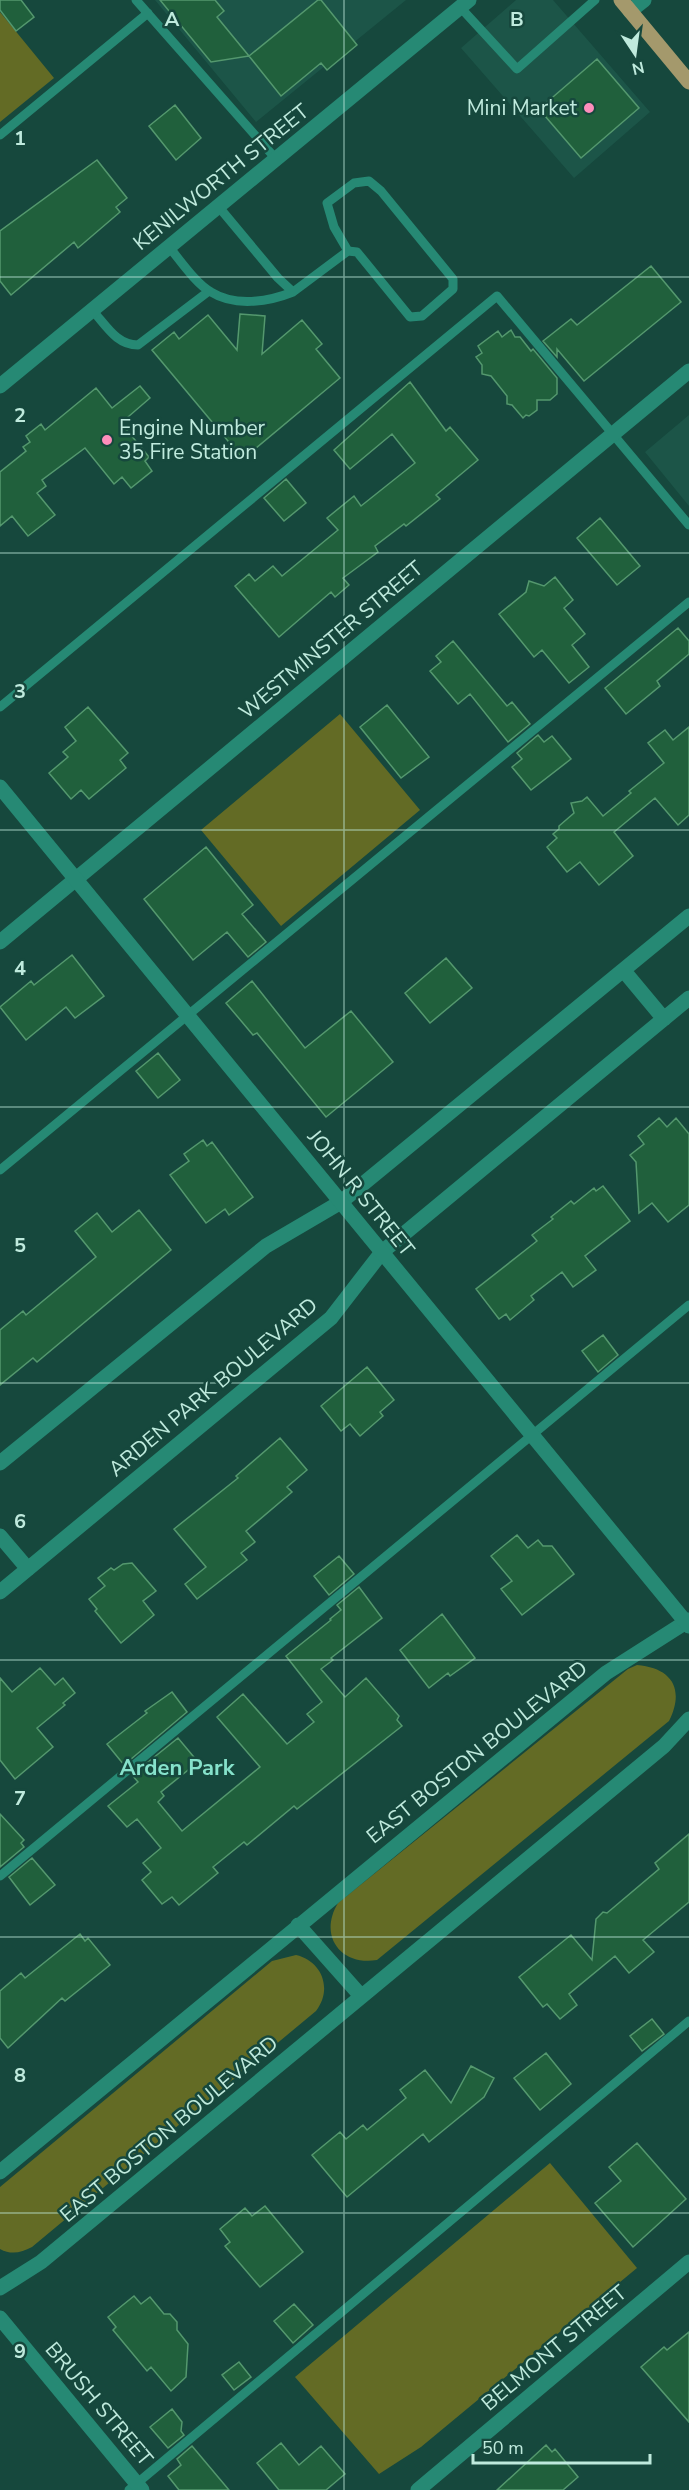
<svg xmlns="http://www.w3.org/2000/svg" width="689" height="2490" font-family="'Nunito Sans',sans-serif">
<style>
.built{fill:#1c5548}
.green{fill:#636b25}
.building{fill:#20603c;stroke:#54986e;stroke-width:1.5}
.lines{fill:none;stroke-linecap:round;stroke-linejoin:round}
.lane{stroke:#268974;stroke-width:9}
.street{stroke:#268974;stroke-width:15}
.secondary{stroke:#268974;stroke-width:15}
.primary{stroke:#a4996c;stroke-width:15}
.grid{fill:none;stroke:#bfeadd;stroke-width:1.5;stroke-opacity:0.55}
.poi-dot{fill:#fe8ebb;stroke:#16483d;stroke-width:2}
.labels{text-anchor:middle;dominant-baseline:central;stroke-width:5;stroke-linejoin:round;paint-order:stroke}
.poi-label{font-size:21px;fill:#bfeadd;stroke:#16483d;text-anchor:end}
.street-label{font-size:21px;fill:#bfeadd;stroke:#16483d}
.neighbourhood-label{font-size:22px;font-weight:bold;fill:#86e2cb;stroke:#16483d}
.grid-label{font-size:20px;text-anchor:middle;font-weight:bold;fill:#bfeadd;stroke:#16483d;stroke-width:5;stroke-linejoin:round;paint-order:stroke}
</style>
<rect width="100%" height="100%" fill="#16483d"/>
<!-- built -->
<path class="built" d="M 155,0 L 406,0 L 256,122 Z
M 516,0 L 553,0 L 650,112 L 574,178 L 461,48 Z
M 689,415 L 689,506 L 645,452 Z"/>
<!-- green -->
<path class="green" d="M 0,12 L 54,78 L 0,122 Z
M 340,714 L 420,810 L 281,926 L 201,830 Z
M 637,1665 C 672,1668 685,1689 669,1721 L 377,1960 C 341,1966 318,1936 338,1903 L 628,1669 Z
M 296,1955 C 322,1961 333,1989 316,2011 L 32,2247 C 21,2253 11,2255 0,2249 L 0,2187 L 272,1961 Z
M 550,2163 L 637,2268 L 421,2447 L 379,2474 L 295,2377 Z"/>
<!-- building -->
<path class="building" d="M 0,0 L 21,0 L 34,17 L 16,31 L 0,10 Z
M 160,0 L 215,0 L 224,11 L 217,17 L 249,56 L 211,62 Z
M 318,0 L 321,0 L 357,45 L 327,70 L 321,63 L 281,96 L 249,56 Z
M 597,59 L 639,108 L 581,158 L 539,109 Z
M 175,105 L 201,138 L 176,160 L 149,126 Z
M 97,160 L 127,198 L 116,207 L 120,212 L 78,248 L 74,242 L 11,295 L 0,281 L 0,231 Z
M 651,266 L 681,302 L 584,381 L 557,349 L 557,357 L 543,341 L 571,319 L 577,325 Z
M 240,314 L 265,316 L 262,354 L 302,320 L 322,344 L 316,349 L 340,378 L 243,459 L 152,350 L 174,332 L 179,339 L 208,315 L 237,350 Z
M 511,330 L 515,337 L 520,337 L 531,351 L 533,349 L 557,378 L 557,394 L 550,400 L 537,400 L 537,410 L 529,416 L 526,415 L 523,418 L 512,405 L 507,404 L 507,396 L 491,376 L 482,374 L 482,365 L 476,357 L 482,353 L 478,346 L 498,331 L 502,337 Z
M 410,382 L 446,431 L 450,427 L 478,460 L 436,495 L 440,499 L 406,526 L 404,524 L 375,546 L 378,552 L 343,578 L 349,585 L 335,597 L 331,592 L 279,637 L 235,586 L 249,574 L 255,581 L 273,566 L 282,576 L 338,530 L 327,518 L 354,496 L 361,506 L 415,463 L 392,434 L 350,469 L 334,450 Z
M 140,386 L 150,398 L 121,423 L 149,457 L 145,461 L 152,471 L 131,488 L 122,477 L 114,484 L 85,448 L 42,480 L 46,486 L 37,493 L 55,515 L 28,536 L 12,516 L 0,526 L 0,472 L 26,451 L 23,447 L 30,442 L 26,436 L 41,424 L 45,430 L 96,388 L 112,408 Z
M 286,479 L 306,503 L 284,521 L 264,498 Z
M 600,518 L 640,566 L 617,585 L 577,538 Z
M 555,577 L 573,600 L 564,608 L 585,634 L 572,645 L 589,667 L 569,683 L 542,650 L 534,657 L 499,614 L 526,592 L 529,581 L 544,586 Z
M 678,628 L 689,641 L 689,654 L 657,681 L 660,686 L 626,714 L 605,688 Z
M 453,641 L 507,706 L 512,702 L 530,724 L 508,742 L 470,694 L 458,704 L 430,671 L 441,662 L 436,656 Z
M 387,705 L 429,757 L 401,778 L 360,727 Z
M 88,707 L 128,753 L 120,760 L 126,768 L 89,799 L 81,790 L 71,799 L 49,773 L 68,757 L 63,752 L 76,741 L 65,727 Z
M 689,727 L 689,815 L 678,825 L 655,798 L 614,832 L 633,856 L 599,885 L 580,862 L 567,872 L 547,847 L 557,838 L 553,834 L 559,829 L 559,826 L 574,813 L 571,803 L 582,801 L 587,797 L 603,816 L 631,793 L 629,791 L 664,763 L 648,743 L 665,730 L 673,740 Z
M 538,735 L 544,742 L 552,736 L 571,759 L 531,790 L 512,767 L 522,759 L 517,753 Z
M 206,847 L 253,905 L 242,914 L 266,942 L 248,957 L 227,932 L 193,960 L 144,899 Z
M 72,955 L 104,996 L 75,1018 L 66,1007 L 26,1040 L 0,1007 L 31,981 L 34,985 Z
M 446,958 L 472,988 L 430,1023 L 405,993 Z
M 252,981 L 305,1048 L 351,1011 L 393,1062 L 326,1117 L 257,1033 L 253,1035 L 226,1003 Z
M 158,1053 L 180,1080 L 158,1098 L 136,1071 Z
M 659,1118 L 667,1127 L 676,1118 L 689,1134 L 689,1205 L 668,1222 L 652,1203 L 639,1213 L 636,1162 L 630,1155 L 644,1144 L 638,1136 Z
M 203,1140 L 207,1146 L 212,1142 L 253,1197 L 229,1215 L 225,1209 L 206,1223 L 170,1175 L 189,1161 L 184,1154 Z
M 603,1186 L 630,1221 L 585,1256 L 596,1270 L 573,1287 L 562,1272 L 531,1296 L 534,1300 L 510,1320 L 506,1314 L 499,1319 L 476,1289 L 537,1241 L 532,1235 L 553,1219 L 551,1217 L 571,1201 L 574,1204 L 594,1188 L 596,1191 Z
M 139,1210 L 171,1250 L 37,1362 L 33,1358 L 0,1385 L 0,1330 L 23,1311 L 26,1315 L 96,1257 L 75,1231 L 97,1213 L 112,1232 Z
M 603,1335 L 618,1355 L 598,1372 L 582,1351 Z
M 367,1367 L 394,1400 L 380,1412 L 383,1416 L 360,1436 L 350,1424 L 341,1431 L 321,1406 Z
M 280,1438 L 307,1470 L 287,1487 L 292,1492 L 246,1531 L 255,1542 L 241,1553 L 247,1560 L 197,1599 L 185,1584 L 206,1567 L 174,1529 L 238,1478 L 236,1476 Z
M 517,1535 L 528,1548 L 538,1540 L 543,1546 L 552,1546 L 574,1574 L 522,1615 L 501,1589 L 512,1581 L 491,1556 Z
M 339,1556 L 354,1574 L 329,1595 L 314,1576 Z
M 132,1563 L 156,1591 L 143,1601 L 154,1615 L 121,1643 L 95,1611 L 97,1609 L 89,1599 L 105,1586 L 98,1578 L 111,1568 L 114,1570 L 123,1564 Z
M 359,1587 L 382,1618 L 331,1658 L 333,1660 L 321,1669 L 345,1697 L 366,1678 L 399,1716 L 397,1720 L 402,1726 L 297,1809 L 294,1806 L 247,1845 L 244,1842 L 213,1867 L 218,1873 L 179,1905 L 172,1897 L 162,1904 L 142,1880 L 151,1872 L 143,1863 L 161,1848 L 137,1819 L 127,1827 L 108,1806 L 138,1782 L 132,1775 L 178,1738 L 198,1762 L 161,1792 L 164,1796 L 158,1802 L 182,1831 L 260,1767 L 217,1717 L 243,1694 L 287,1744 L 314,1722 L 307,1714 L 322,1702 L 286,1656 L 331,1620 L 330,1619 L 341,1610 L 337,1605 Z
M 442,1614 L 475,1658 L 450,1676 L 448,1673 L 429,1688 L 400,1650 Z
M 40,1668 L 55,1685 L 63,1678 L 75,1693 L 63,1703 L 65,1705 L 37,1728 L 53,1747 L 15,1779 L 0,1760 L 0,1678 L 12,1692 Z
M 172,1692 L 187,1712 L 124,1765 L 107,1744 L 147,1713 L 145,1711 Z
M 0,1814 L 24,1840 L 21,1843 L 24,1847 L 0,1867 Z
M 689,1834 L 689,1902 L 643,1940 L 654,1952 L 629,1973 L 615,1956 L 569,1994 L 577,2005 L 560,2019 L 547,2004 L 543,2007 L 519,1977 L 571,1935 L 592,1960 L 596,1919 L 603,1912 L 607,1913 L 659,1869 L 655,1863 Z
M 32,1858 L 55,1885 L 30,1905 L 9,1877 Z
M 80,1934 L 85,1941 L 88,1938 L 110,1965 L 65,2001 L 62,1998 L 8,2048 L 0,2038 L 0,1991 L 21,1973 L 25,1978 Z
M 652,2019 L 664,2034 L 642,2051 L 630,2036 Z
M 546,2053 L 571,2084 L 540,2110 L 514,2078 Z
M 471,2066 L 494,2078 L 484,2097 L 429,2142 L 423,2134 L 347,2197 L 312,2155 L 340,2132 L 346,2139 L 363,2125 L 367,2130 L 406,2098 L 400,2090 L 425,2070 L 451,2103 Z
M 637,2143 L 686,2199 L 633,2247 L 595,2203 L 621,2181 L 609,2167 Z
M 265,2206 L 303,2252 L 260,2287 L 225,2246 L 230,2242 L 220,2229 L 245,2208 L 252,2216 Z
M 134,2296 L 141,2304 L 150,2297 L 164,2314 L 170,2314 L 177,2322 L 177,2330 L 188,2344 L 186,2377 L 171,2391 L 151,2367 L 147,2371 L 113,2330 L 116,2327 L 108,2317 Z
M 294,2304 L 313,2325 L 293,2343 L 274,2321 Z
M 689,2332 L 689,2422 L 641,2367 L 664,2347 L 667,2350 Z
M 239,2362 L 251,2377 L 234,2390 L 222,2375 Z
M 172,2409 L 182,2422 L 181,2431 L 184,2435 L 168,2448 L 150,2427 Z
M 281,2443 L 299,2465 L 321,2446 L 345,2474 L 326,2490 L 279,2490 L 257,2463 Z
M 546,2445 L 552,2452 L 555,2449 L 578,2477 L 563,2490 L 497,2490 Z
M 192,2446 L 229,2490 L 179,2490 L 168,2476 L 181,2465 L 177,2459 Z"/>
<g class="lines">
<!-- lane -->
<path class="lane" d="M 136,0 L 276,159
M 460,7 L 517,69 L 595,0
M 0,135 L 148,13
M 218,206 L 278,278 L 293,292 L 348,251 L 357,252 L 410,317 L 422,316 L 453,289 L 453,279 L 381,191 L 369,181 L 354,183 L 327,203 L 334,227 L 348,251
M 169,247 C 180,260 196,284 211,292 C 235,307 268,302 293,292
M 92,310 C 106,325 116,345 138,345 L 209,291
M 0,707 L 497,296 L 689,525
M 0,1170 L 689,602
M 0,1876 L 689,1305
M 129,2490 L 689,2021"/>
<!-- street -->
<path class="street" d="M 630,11 L 644,0
M 0,386 L 469,0
M 0,942 L 689,371
M 624,971 L 664,1019
M 0,1463 L 266,1246 L 341,1202 L 689,916
M 0,1536 L 28,1569
M 0,1592 L 331,1318 L 382,1252 L 689,998
M 298,1925 L 361,1996
M 0,2172 L 606,1673 L 689,1620
M 0,2288 L 41,2262 L 664,1746 L 689,1719
M 0,2318 L 142,2490
M 418,2490 L 689,2262"/>
<!-- secondary -->
<path class="secondary" d="M 0,787 L 689,1626"/>
<!-- primary -->
<path class="primary" d="M 621,0 L 689,82"/>
</g>
<!-- grid -->
<path class="grid" d="M 344,0 L 344,2490M 0,277 L 689,277M 0,553 L 689,553M 0,830 L 689,830M 0,1107 L 689,1107M 0,1383 L 689,1383M 0,1660 L 689,1660M 0,1937 L 689,1937M 0,2213 L 689,2213"/>
<!-- markers -->
<g class="poi-dot">
<circle cx="589" cy="108" r="6"/>
<circle cx="107" cy="440" r="6"/>
</g>
<g class="labels">
<!-- poi labels -->
<g class="poi-label">
<text x="577" y="108">Mini Market</text>
<text x="119" y="428" text-anchor="start">Engine Number<tspan x="119" dy="24">35 Fire Station</tspan></text>
</g>
<!-- street labels -->
<g class="street-label">
<text transform="translate(221 177) rotate(-39)">KENILWORTH STREET</text>
<text transform="translate(331 640) rotate(-40)">WESTMINSTER STREET</text>
<text transform="translate(361 1193) rotate(51)">JOHN R STREET</text>
<text transform="translate(213 1387) rotate(-40)">ARDEN PARK BOULEVARD</text>
<text transform="translate(477 1752) rotate(-39)">EAST BOSTON BOULEVARD</text>
<text transform="translate(169 2129) rotate(-40)">EAST BOSTON BOULEVARD</text>
<text transform="translate(554 2348) rotate(-40)">BELMONT STREET</text>
<text transform="translate(99 2404) rotate(50)">BRUSH STREET</text>
</g>
<!-- neighbourhood labels -->
<g class="neighbourhood-label">
<text x="177" y="1768">Arden Park</text>
</g>
</g>
<g class="grid-label">
<text x="172" y="26">A</text>
<text x="517" y="26">B</text>
<text x="20" y="145">1</text>
<text x="20" y="422">2</text>
<text x="20" y="698">3</text>
<text x="20" y="975">4</text>
<text x="20" y="1252">5</text>
<text x="20" y="1528">6</text>
<text x="20" y="1805">7</text>
<text x="20" y="2082">8</text>
<text x="20" y="2358">9</text>
</g>
<!-- north arrow -->
<g transform="translate(635 54) rotate(167)" stroke="#16483d" stroke-width="4.5" paint-order="stroke">
<path d="M0-4.5L10 22L0 15L-10 22Z" fill="#bfeadd"/>
<text y="-9" font-size="16" font-weight="bold" text-anchor="middle" fill="#bfeadd">N</text>
</g>
<!-- scale -->
<path d="M473 2454v9h177v-9" fill="none" stroke="#bfeadd" stroke-width="3"/>
<text x="482" y="2454" font-size="18" fill="#bfeadd" stroke="#16483d" stroke-width="4.5" paint-order="stroke">50 m</text>
</svg>
